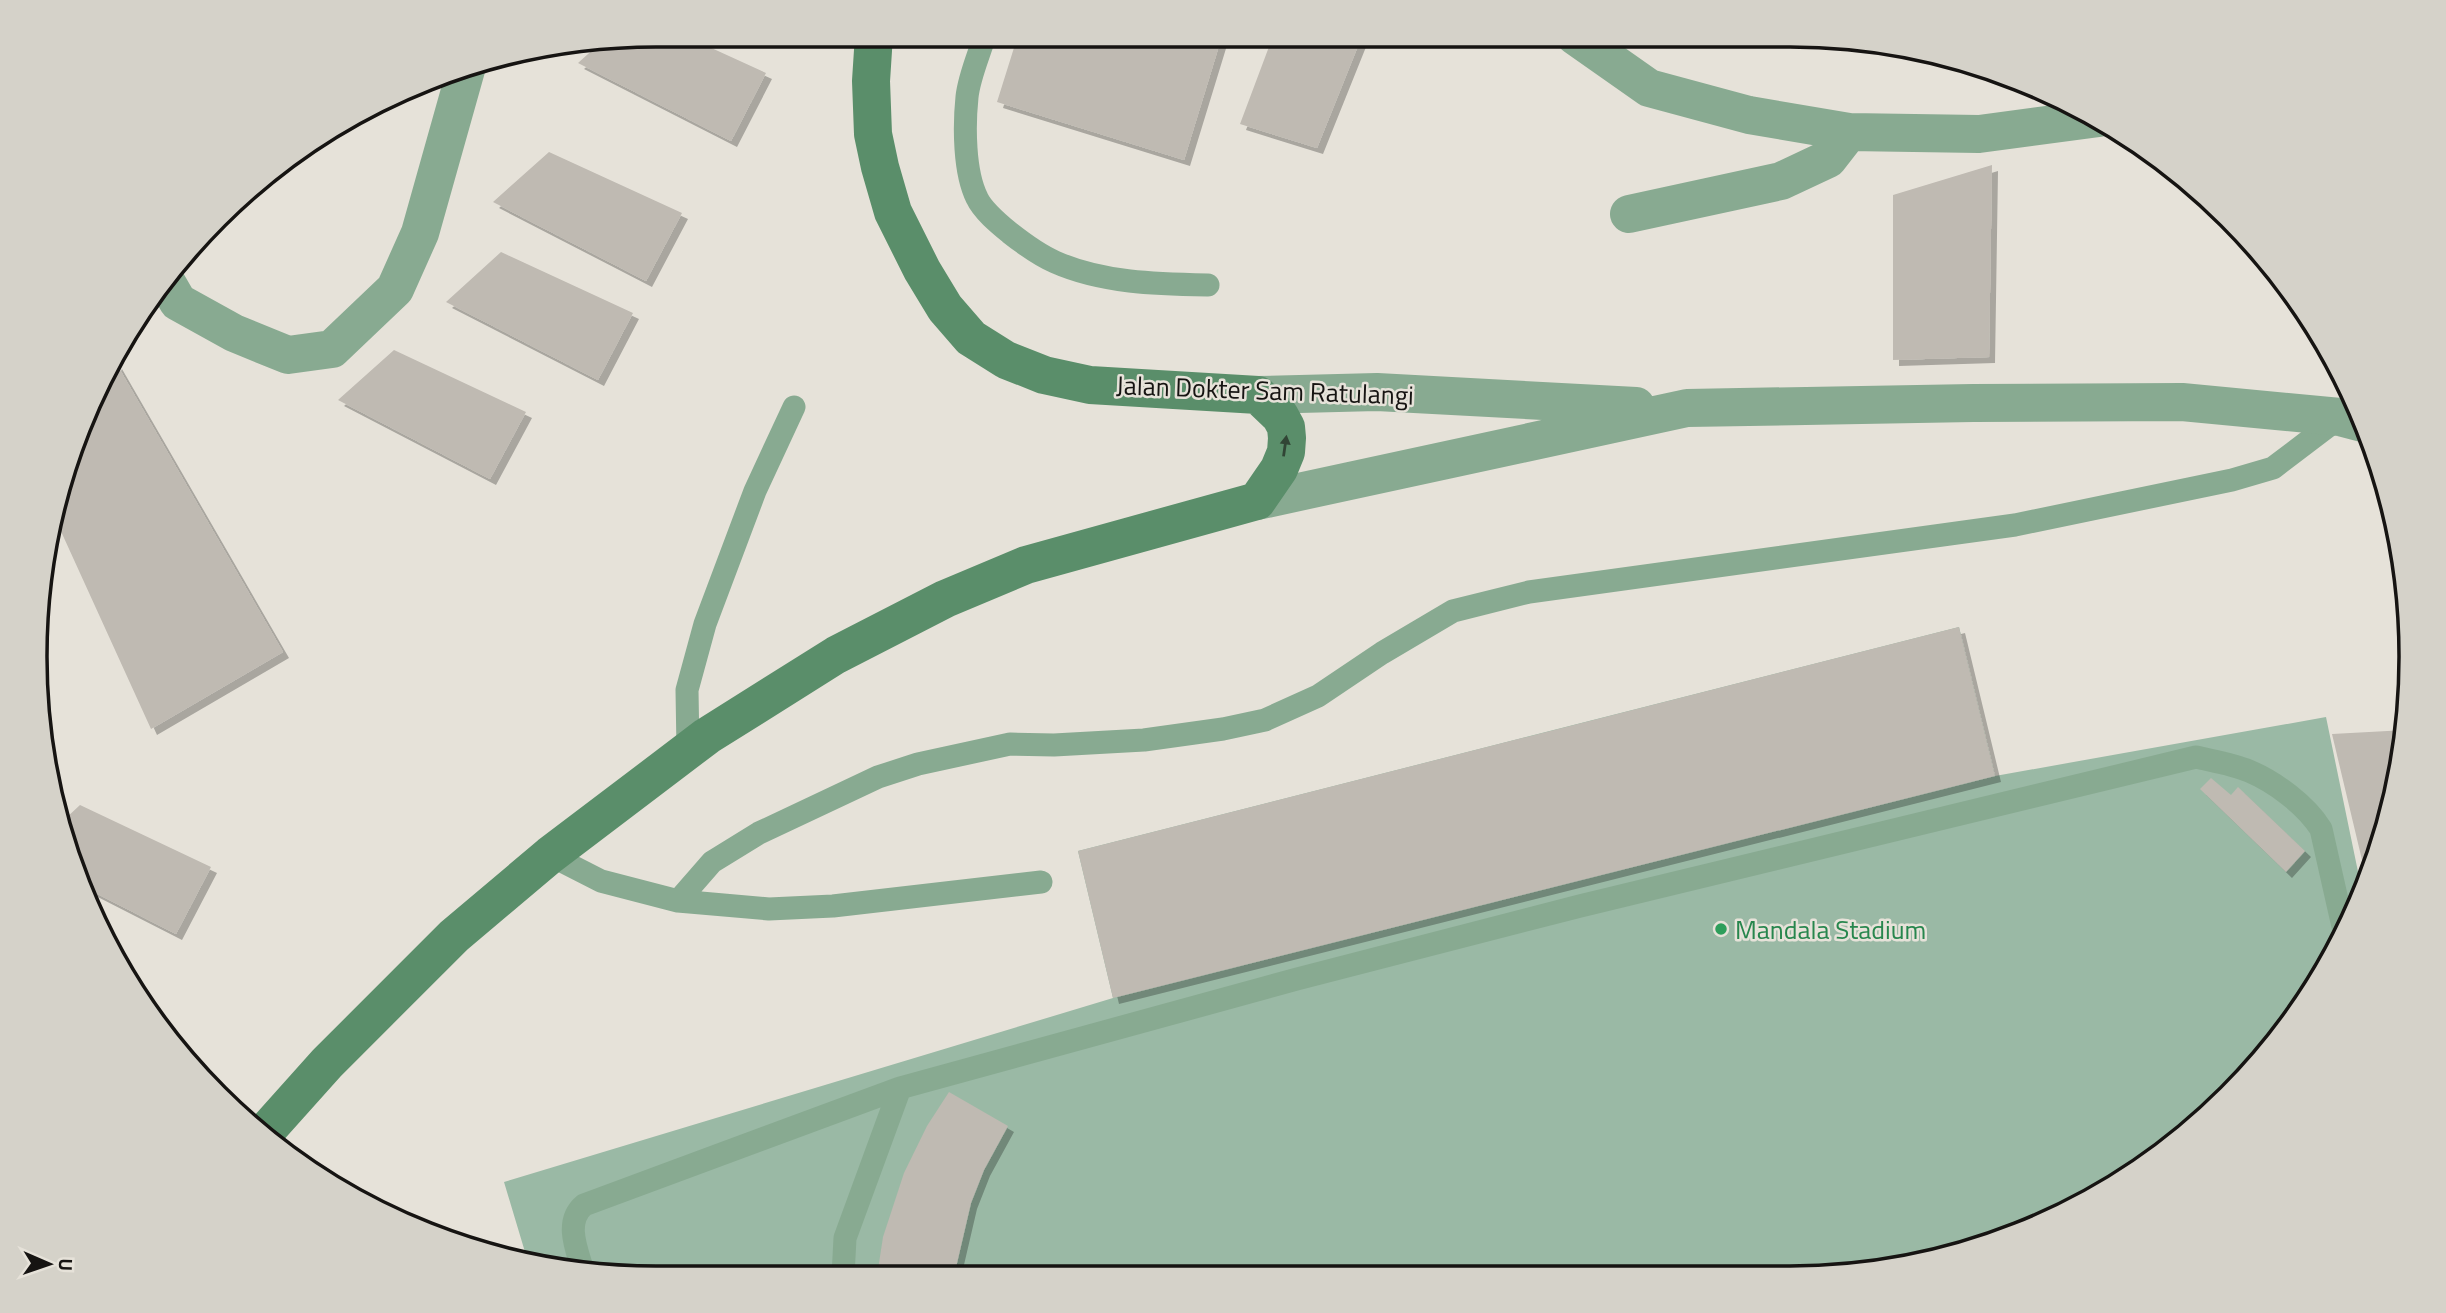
<svg xmlns="http://www.w3.org/2000/svg" width="2446" height="1313" font-family="'Titillium Web',sans-serif">
<style>
.green{fill:#9ab9a5}
.building{fill:#bfbab2;filter:url(#shadow)}
.lines{fill:none;stroke-linecap:round;stroke-linejoin:round}
.service{stroke:#88aa91;stroke-width:23}
.minor{stroke:#88aa91;stroke-width:38}
.tertiary{stroke:#88aa91;stroke-width:38}
.secondary{stroke:#5a8e6a;stroke-width:38}
.oneway{fill:#314535}
.leisure-dot{fill:#2e9e5b;stroke:#e6e2d9;stroke-width:2.5}
.labels{text-anchor:middle;dominant-baseline:central;stroke-width:5;stroke-linejoin:round;paint-order:stroke}
.street-label{font-size:26px;fill:#161412;stroke:#e6e2d9}
.leisure-label{font-size:26px;fill:#27864d;stroke:#e6e2d9;text-anchor:start}
.rim{fill:none;stroke:#161412;stroke-width:3.5}
</style>
<defs>
<filter id="shadow"><feDropShadow dx="6" dy="6" stdDeviation="0" flood-color="#0004"/></filter>
</defs>
<rect width="100%" height="100%" fill="#e6e2d9"/>
<!-- green -->
<path class="green" d="M 1959,627 L 1995,776 L 2326,717 L 2362,891 L 2328,967 L 2257,1067 L 2135,1173 L 2027,1231 L 1870,1273 L 616,1277 L 528,1262 L 504,1182 L 1113,998 L 1078,851 Z"/>
<!-- building -->
<path class="building" d="M 656,35 L 683,35 L 766,73 L 731,141 L 578,63 L 598,45 Z
M 1018,35 L 1222,36 L 1184,160 L 997,102 Z
M 1273,36 L 1362,36 L 1317,148 L 1240,124 Z
M 549,152 L 682,213 L 646,281 L 493,202 Z
M 1992,165 L 1989,357 L 1893,360 L 1893,195 Z
M 501,252 L 633,313 L 598,380 L 446,302 Z
M 394,350 L 526,412 L 490,479 L 338,400 Z
M 116,363 L 283,652 L 151,729 L 54,516 L 56,496 Z
M 1959,627 L 1995,776 L 1113,998 L 1078,851 Z
M 2406,730 L 2378,856 L 2367,881 L 2332,734 Z
M 2211,778 L 2231,795 L 2238,787 L 2305,851 L 2286,872 L 2200,789 Z
M 80,805 L 211,867 L 176,934 L 80,885 L 65,819 Z
M 949,1092 L 1008,1126 L 984,1170 L 971,1203 L 954,1276 L 877,1276 L 883,1237 L 904,1173 L 927,1126 Z"/>
<g class="lines">
<!-- service -->
<path class="service" d="M 985,35 C 979,55 969,77 967,97 C 964,126 964,172 977,198 C 983,211 999,224 1010,233 C 1024,244 1039,255 1055,262 C 1102,283 1157,284 1208,285
M 688,750 L 687,690 L 705,624 L 755,491 L 794,407
M 550,855 L 601,881 L 678,901 L 769,909 L 833,906 L 1041,882
M 678,901 L 712,862 L 759,833 L 878,777 L 918,764 L 1010,744 L 1054,745 L 1144,740 L 1223,729 L 1265,720 L 1318,696 L 1382,653 L 1453,611 L 1529,592 L 2015,525 L 2232,480 L 2273,468 L 2340,417
M 583,1271 C 577,1250 564,1222 584,1205 L 900,1088
M 843,1276 L 845,1238 L 900,1088 L 1297,979 L 1580,906 L 2196,757 C 2213,761 2233,764 2249,771 C 2275,782 2306,805 2321,829 L 2344,931"/>
<!-- minor -->
<path class="minor" d="M 1575,36 L 1649,88 L 1749,115 L 1849,132 L 1979,134 L 2099,118
M 1629,214 L 1781,181 L 1828,159 L 1849,132
M 167,283 L 178,302 L 234,333 L 288,355 L 332,349 L 395,289 L 420,233 L 467,66"/>
<!-- tertiary -->
<path class="tertiary" d="M 1258,395 L 1377,392 L 1636,406
M 1257,501 L 1687,408 L 1973,403 L 2182,402 L 2340,417 L 2363,423"/>
<!-- secondary -->
<path class="secondary" d="M 267,1130 L 327,1063 L 454,936 L 550,855 L 707,736 L 836,655 L 945,599 L 1026,565 L 1257,501 L 1279,469 L 1286,452 L 1287,438 L 1286,427 L 1280,416 L 1258,395 L 1090,385 L 1044,375 L 1006,360 L 971,338 L 945,308 L 922,270 L 893,212 L 880,167 L 873,134 L 871,81 L 874,35"/>
</g>
<!-- one-way arrows -->
<defs><path id="oneway-solid" d="M-6-.8H1V-3.2L6.5 0L1 3.2V.8H-6Z" transform="scale(1.75)"/></defs>
<use class="oneway" href="#oneway-solid" transform="translate(1285 446) rotate(-82)"/>
<!-- markers -->
<circle class="leisure-dot" cx="1721" cy="929" r="7"/>
<g class="labels">
<!-- street labels -->
<g class="street-label">
<text transform="translate(1265 390) rotate(2)">Jalan Dokter Sam Ratulangi</text>
</g>
<!-- leisure labels -->
<g class="leisure-label">
<text x="1735" y="929">Mandala Stadium</text>
</g>
</g>
<!-- crop -->
<path d="M0 0H2446V1313H0ZM656 47H1790A609 609 0 0 1 2399 656V657A609 609 0 0 1 1790 1266H656A609 609 0 0 1 47 657V656A609 609 0 0 1 656 47Z" fill="#d5d2c9" fill-rule="evenodd"/>
<path class="rim" d="M656 47H1790A609 609 0 0 1 2399 656V657A609 609 0 0 1 1790 1266H656A609 609 0 0 1 47 657V656A609 609 0 0 1 656 47Z"/>
<!-- north arrow -->
<g transform="translate(49 1264) rotate(92)" stroke="#e6e2d9" stroke-width="5" paint-order="stroke">
<path d="M0-5L12 26L0 18L-12 26Z" fill="#161412"/>
<text y="-10" font-size="19" font-weight="bold" text-anchor="middle" fill="#161412">U</text>
</g>
</svg>
